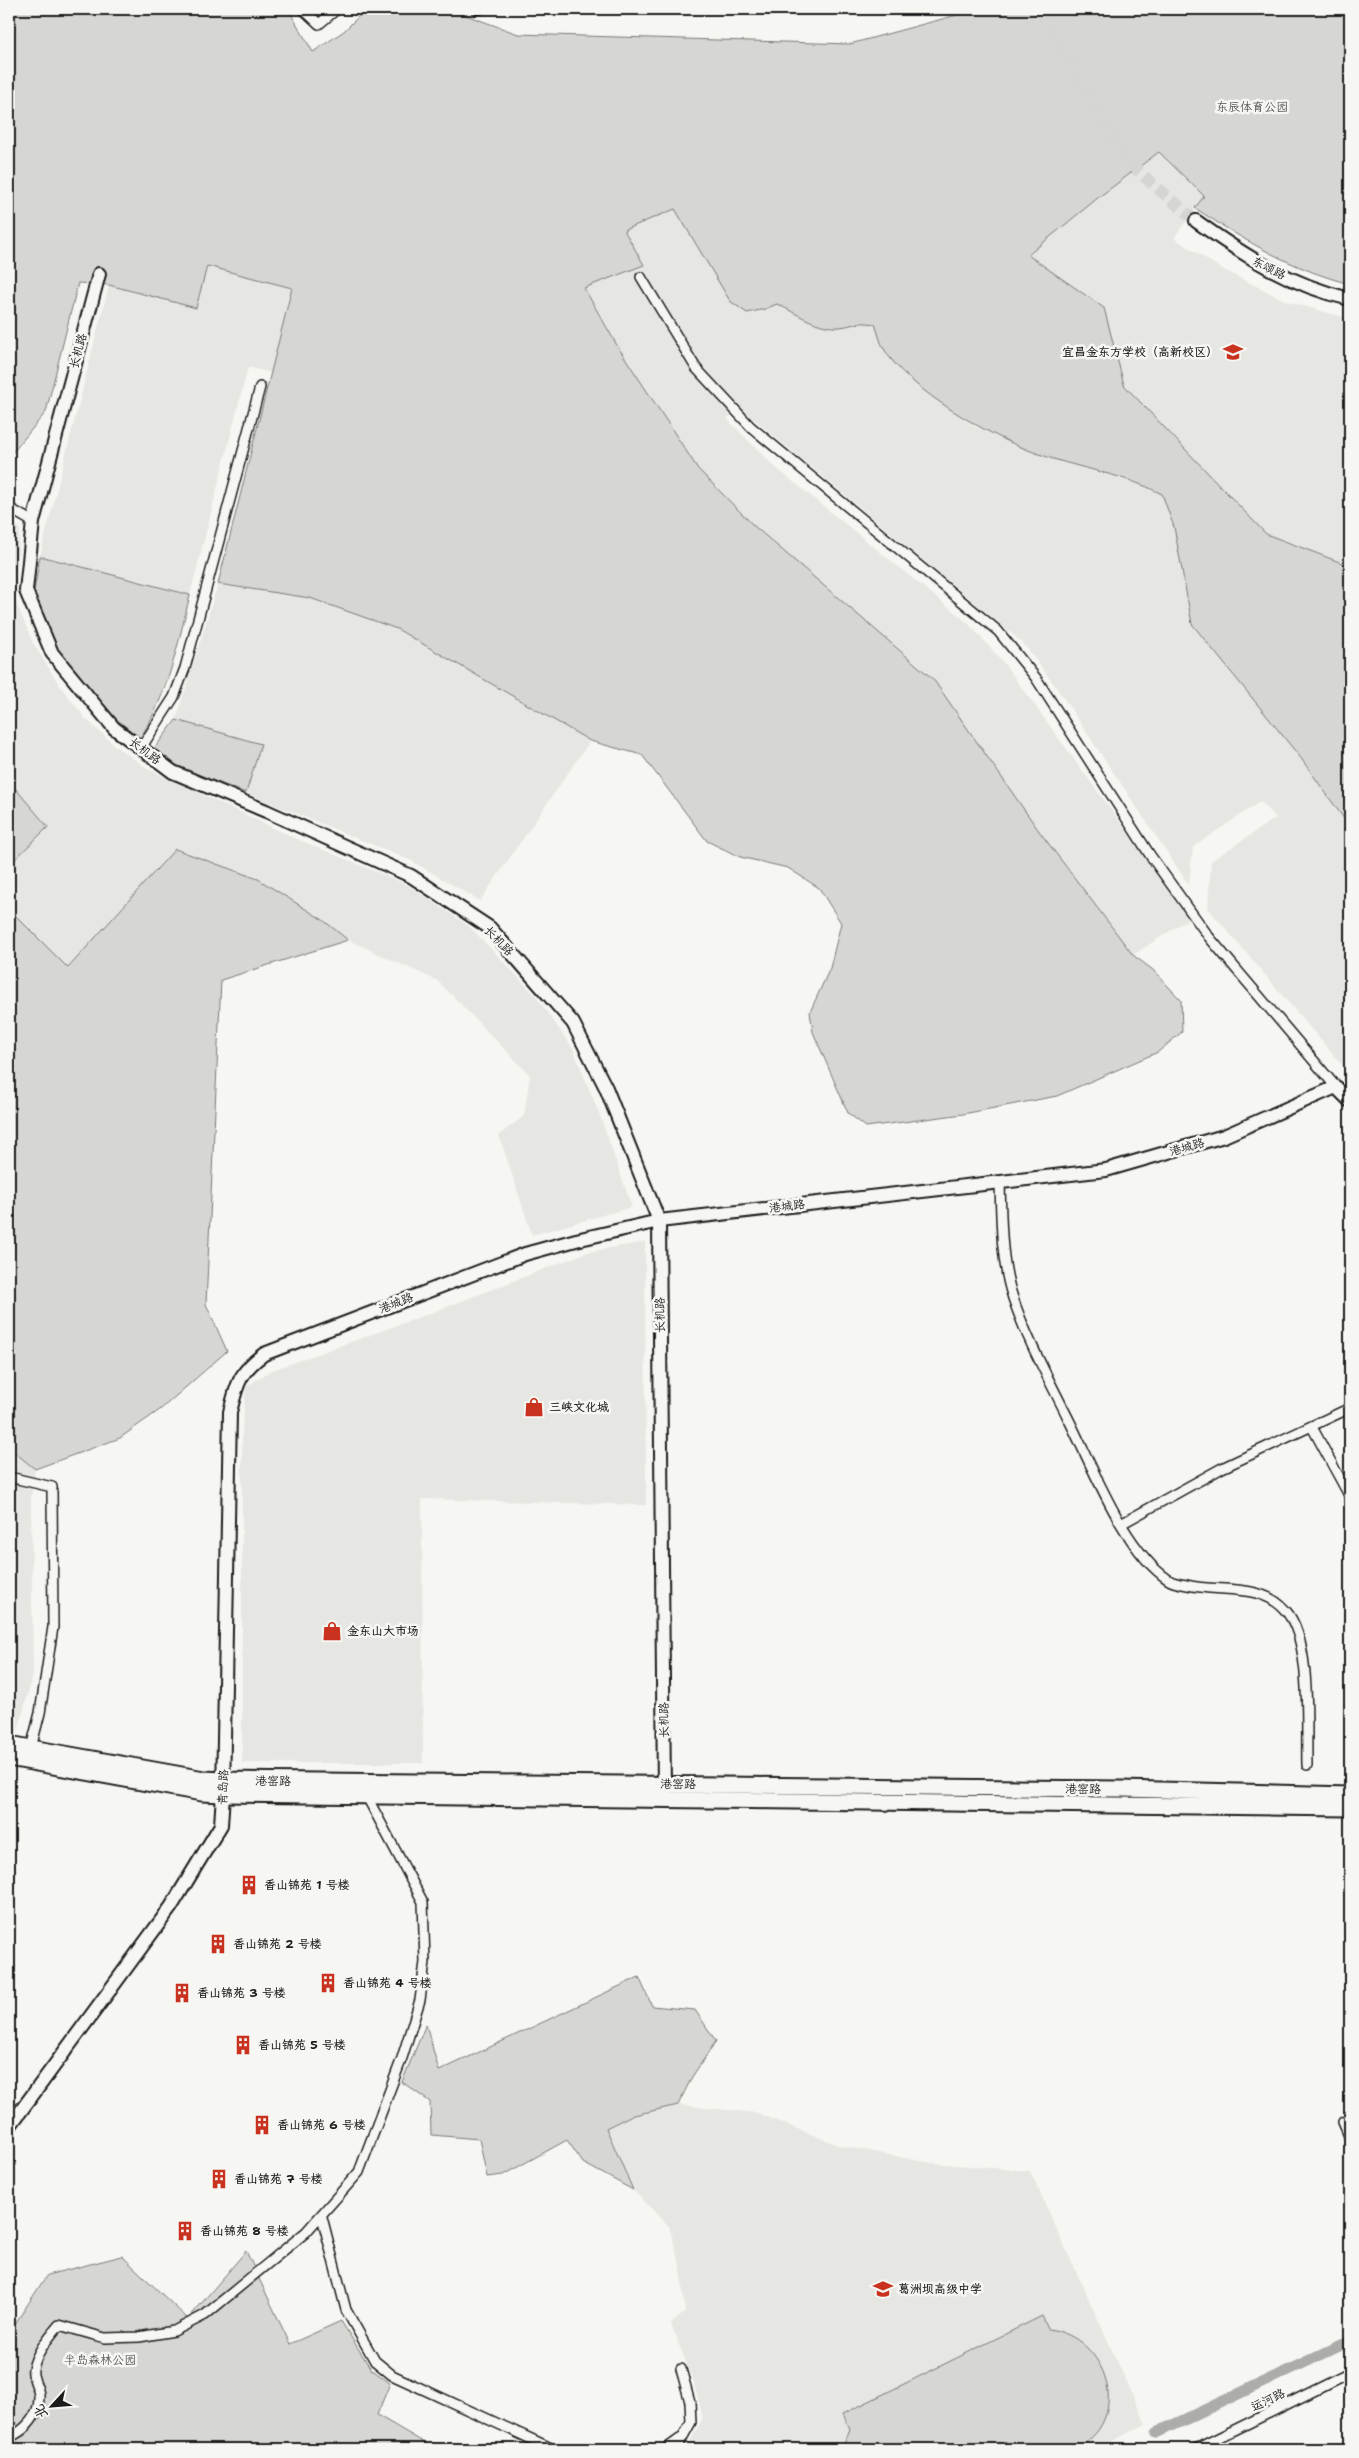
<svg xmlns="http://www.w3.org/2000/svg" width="1359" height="2458" font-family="'Shantell Sans','LXGW WenKai TC',sans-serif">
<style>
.built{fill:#e6e6e2}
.green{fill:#d6d6d2;stroke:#797977}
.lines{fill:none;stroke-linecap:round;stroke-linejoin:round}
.canal{stroke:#acaca9;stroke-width:11}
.secondary-tunnel{stroke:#d5d5d2;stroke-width:12;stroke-dasharray:12 6;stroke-linecap:butt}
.street-casing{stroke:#1c1c1c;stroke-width:12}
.secondary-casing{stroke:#1c1c1c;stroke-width:16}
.primary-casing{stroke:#1c1c1c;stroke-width:19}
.street{stroke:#f6f6f2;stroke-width:9}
.secondary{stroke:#f6f6f2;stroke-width:12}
.primary{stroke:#f6f6f2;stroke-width:15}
.labels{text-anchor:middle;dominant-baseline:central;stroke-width:5;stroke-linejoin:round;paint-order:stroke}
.park-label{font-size:12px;fill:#545453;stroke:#f6f6f2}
.street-label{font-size:12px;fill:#1c1c1c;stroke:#f6f6f2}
.poi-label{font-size:12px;font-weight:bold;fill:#1c1c1c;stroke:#f6f6f2;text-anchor:start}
</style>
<rect width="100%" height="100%" fill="#f6f6f2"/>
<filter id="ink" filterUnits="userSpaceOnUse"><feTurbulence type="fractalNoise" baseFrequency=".02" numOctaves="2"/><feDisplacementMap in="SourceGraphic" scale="10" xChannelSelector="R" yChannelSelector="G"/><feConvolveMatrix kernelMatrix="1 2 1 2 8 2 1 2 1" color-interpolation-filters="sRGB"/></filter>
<g filter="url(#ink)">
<!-- built -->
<path class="built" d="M 1159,152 L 1204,196 L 1174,238 L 1220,268 L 1286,301 L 1350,319 L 1350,566 L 1266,534 L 1123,385 L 1104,308 L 1028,255 L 1099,197 Z
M 675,209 L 765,309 L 777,303 L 815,323 L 839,327 L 859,321 L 875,324 L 884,348 L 895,363 L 921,387 L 973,425 L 1035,453 L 1139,482 L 1162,494 L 1174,527 L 1192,624 L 1300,757 L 1350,827 L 1350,1067 L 1347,1071 L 1208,908 L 1211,861 L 1276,818 L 1261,801 L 1193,847 L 1189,885 L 1054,684 L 1023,643 L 739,407 L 727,419 L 775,467 L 969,624 L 1003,662 L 1190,918 L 1133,955 L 1039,831 L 698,469 L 618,347 L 584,287 L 644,265 L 624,229 Z
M 206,266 L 292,288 L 271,373 L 248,367 L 190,595 L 40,556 L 109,285 L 195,308 Z
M 9,521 L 20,528 L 15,600 L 33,643 L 60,686 L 85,718 L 114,745 L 148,769 L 297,839 L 408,885 L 470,927 L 535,995 L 573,1049 L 600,1116 L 632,1207 L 532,1235 L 499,1135 L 524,1116 L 530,1075 L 438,981 L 348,940 L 323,920 L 175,849 L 68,968 L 9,909 L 9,865 L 47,827 L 9,781 Z
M 218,584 L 310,598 L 397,629 L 590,741 L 480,901 L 412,861 L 246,793 L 261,744 L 176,720 Z
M 645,1242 L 646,1505 L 422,1499 L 423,1763 L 242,1763 L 242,1431 L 246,1387 L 270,1371 L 423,1316 L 588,1252 Z
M 9,1448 L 35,1469 L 31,1497 L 33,1675 L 17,1734 L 9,1731 Z
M 678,2105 L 757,2113 L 838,2145 L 931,2163 L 1030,2171 L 1146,2424 L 1095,2449 L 686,2449 L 703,2418 L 694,2383 L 671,2324 L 685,2312 L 680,2265 L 669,2226 L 633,2190 L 606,2128 L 630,2116 Z"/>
<!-- green -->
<path class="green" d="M 9,9 L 288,9 L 313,52 L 344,31 L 366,9 L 449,9 L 518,34 L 850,44 L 979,9 L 1350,9 L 1350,284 C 1292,269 1245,241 1195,208 L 1204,196 L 1159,152 L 1099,197 L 1028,255 L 1104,308 L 1124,385 L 1266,534 L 1350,566 L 1350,827 L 1300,757 L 1192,624 L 1174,527 L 1162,494 C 1122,473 1078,469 1036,453 C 991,437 908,390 884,349 C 880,342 878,332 875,324 C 856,321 856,325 840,327 C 818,329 796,313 777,304 L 765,309 L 747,313 L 730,301 L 675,209 L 624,230 L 644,265 L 584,288 L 618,347 L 698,469 L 754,526 L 933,679 L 1039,831 L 1133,955 L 1153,970 L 1181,1000 L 1182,1032 L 1158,1052 L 1057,1096 L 963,1114 L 866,1127 L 848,1113 L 813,1032 L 810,1012 L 830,968 L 841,923 L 819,888 L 788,868 L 740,857 L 707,841 L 642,755 L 590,741 L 397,629 L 310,598 L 218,584 L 292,288 L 207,266 L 196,308 L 109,285 L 78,283 L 46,412 L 9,457 Z
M 40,556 L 190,595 C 178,644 168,695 140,738 L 115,718 L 59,652 L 34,591 Z
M 176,720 L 261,744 L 246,793 L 178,767 L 153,750 Z
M 9,781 L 48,827 L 9,865 Z
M 175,849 L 258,879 L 323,920 L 348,940 L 221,980 L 206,1304 L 227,1351 L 161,1409 L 120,1438 L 35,1469 L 9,1448 L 9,909 L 68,968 Z
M 639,1977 L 652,2006 L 695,2010 L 716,2041 L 692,2077 L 678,2105 L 630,2116 L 606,2128 L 633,2190 L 583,2163 L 567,2140 L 503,2175 L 487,2177 L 479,2139 L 431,2135 L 430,2102 L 402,2082 L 426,2024 L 439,2071 Z
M 246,2251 L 290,2344 L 341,2321 L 371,2369 L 390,2383 L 377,2415 L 435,2449 L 349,2449 L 347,2447 L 9,2449 L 9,2333 L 47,2275 L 122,2256 L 188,2319 Z
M 1042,2316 L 1048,2329 C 1108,2336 1134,2421 1075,2449 L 842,2449 L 850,2429 L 843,2414 Z"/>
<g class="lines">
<!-- canal -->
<path class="canal" d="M 1156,2433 L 1350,2341"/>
<!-- secondary-tunnel -->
<path class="secondary-tunnel" d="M 1040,9 L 1108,134 L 1139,172 L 1196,221"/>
<defs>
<path id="street" d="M 303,9 L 319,24 L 337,9
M 475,9 L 480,9
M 641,277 L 696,368 L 751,427 L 998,631 L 1036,678 L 1150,855 L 1209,937 L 1336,1087
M 9,508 L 33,522
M 141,748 L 174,697 L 185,668 L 260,387
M 1000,1182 C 1001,1219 1001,1263 1013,1298 C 1027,1340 1049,1379 1068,1418 C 1092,1465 1124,1551 1169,1580 C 1173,1583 1181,1584 1187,1585 C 1220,1593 1261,1582 1286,1611 C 1312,1641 1306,1725 1307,1765
M 1312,1427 L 1350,1497
M 9,1477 L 52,1487 L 53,1627 L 40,1713 L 31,1748
M 1121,1524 L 1222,1468 L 1350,1408
M 1350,2119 L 1343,2122 L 1350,2138
M 322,2217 L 346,2310 L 375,2361 L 392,2375 L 553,2449
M 9,2437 C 26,2431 40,2414 39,2396 C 39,2387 31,2378 33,2369 C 36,2353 48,2338 59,2325 L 105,2338 L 139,2337 L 174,2331 L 205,2315 L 306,2232 L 359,2172 L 402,2058 L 420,2000 L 425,1962 L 423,1902 L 366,1795
M 666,2449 L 680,2439
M 676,2449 L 691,2422 L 690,2402 L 681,2369
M 1196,2449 L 1350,2373"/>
<path id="secondary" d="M 1196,221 C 1243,255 1292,286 1350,299
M 99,274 L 33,522 L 26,591 L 52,653 L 114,728 L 173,772 L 266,811 L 411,876 L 490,928 L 573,1023 L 606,1088 L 659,1221 L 664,1793
M 9,2127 L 171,1907 L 221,1825 L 223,1794 L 230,1412 C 237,1384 239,1372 264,1354 L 525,1254 L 576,1240 L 659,1221 L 1106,1170 L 1224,1136 L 1336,1087 L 1350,1101"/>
<path id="primary" d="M 9,1744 L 204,1779 L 223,1780 L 1121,1789 L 1350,1795
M 9,1758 L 202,1793 L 223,1794 L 1350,1808"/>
</defs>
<!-- street casing -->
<use href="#street" class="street-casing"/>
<!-- secondary casing -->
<use href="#secondary" class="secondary-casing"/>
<!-- primary casing -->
<use href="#primary" class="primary-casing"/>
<!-- street -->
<use href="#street" class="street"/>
<!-- secondary -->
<use href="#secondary" class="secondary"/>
<!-- primary -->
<use href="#primary" class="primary"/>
</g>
</g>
<!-- icons -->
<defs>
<symbol id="school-bare" viewBox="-9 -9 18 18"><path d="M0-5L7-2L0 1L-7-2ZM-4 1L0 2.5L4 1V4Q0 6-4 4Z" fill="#c8321e" stroke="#f6f6f2" stroke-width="2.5" paint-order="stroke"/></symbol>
<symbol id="shop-bare" viewBox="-9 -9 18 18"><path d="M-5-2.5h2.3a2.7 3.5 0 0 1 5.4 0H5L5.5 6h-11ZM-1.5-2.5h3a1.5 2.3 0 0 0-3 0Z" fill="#c8321e" stroke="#f6f6f2" stroke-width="2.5" paint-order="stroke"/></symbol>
<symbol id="building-bare" viewBox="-9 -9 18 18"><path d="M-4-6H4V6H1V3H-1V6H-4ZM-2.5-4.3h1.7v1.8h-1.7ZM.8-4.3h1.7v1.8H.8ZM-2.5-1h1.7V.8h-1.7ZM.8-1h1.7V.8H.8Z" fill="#c8321e" stroke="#f6f6f2" stroke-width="2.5" paint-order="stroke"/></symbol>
</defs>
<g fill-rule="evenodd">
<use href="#school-bare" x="1219" y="338" width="28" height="28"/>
<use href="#shop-bare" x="520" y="1393" width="28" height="28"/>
<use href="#shop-bare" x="318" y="1617" width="28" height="28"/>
<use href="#building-bare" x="235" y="1871" width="28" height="28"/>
<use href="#building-bare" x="204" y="1930" width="28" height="28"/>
<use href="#building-bare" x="314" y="1969" width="28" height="28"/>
<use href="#building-bare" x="168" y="1979" width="28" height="28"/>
<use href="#building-bare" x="229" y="2031" width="28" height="28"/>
<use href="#building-bare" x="248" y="2111" width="28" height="28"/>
<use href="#building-bare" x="205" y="2165" width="28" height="28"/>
<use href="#building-bare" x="171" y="2217" width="28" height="28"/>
<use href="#school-bare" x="869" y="2275" width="28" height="28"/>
</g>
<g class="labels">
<!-- park labels -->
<g class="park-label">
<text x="1252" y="107">东辰体育公园</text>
<text x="100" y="2360">半岛森林公园</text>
</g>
<!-- street labels -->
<g class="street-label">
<text transform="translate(1269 268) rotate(27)">东颂路</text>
<text transform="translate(78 351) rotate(-75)">长机路</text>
<text transform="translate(145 751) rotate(37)">长机路</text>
<text transform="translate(499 941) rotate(46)">长机路</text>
<text transform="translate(1187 1147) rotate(-16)">港城路</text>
<text transform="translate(787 1206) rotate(-7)">港城路</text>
<text transform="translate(396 1303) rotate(-21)">港城路</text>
<text transform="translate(660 1315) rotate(-91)">长机路</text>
<text transform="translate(664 1720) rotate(-91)">长机路</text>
<text transform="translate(273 1781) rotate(1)">港窑路</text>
<text transform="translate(678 1784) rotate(1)">港窑路</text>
<text transform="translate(223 1787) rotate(-88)">青岛路</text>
<text transform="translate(1083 1789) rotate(1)">港窑路</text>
<text transform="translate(1268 2400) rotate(-26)">运河路</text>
</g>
<!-- poi labels -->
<g class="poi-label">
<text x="1218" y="352" text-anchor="end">宜昌金东方学校（高新校区）</text>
<text x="549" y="1407">三峡文化城</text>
<text x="347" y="1631">金东山大市场</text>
<text x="264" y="1885">香山锦苑 1 号楼</text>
<text x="233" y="1944">香山锦苑 2 号楼</text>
<text x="343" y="1983">香山锦苑 4 号楼</text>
<text x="197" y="1993">香山锦苑 3 号楼</text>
<text x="258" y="2045">香山锦苑 5 号楼</text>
<text x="277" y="2125">香山锦苑 6 号楼</text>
<text x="234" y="2179">香山锦苑 7 号楼</text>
<text x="200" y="2231">香山锦苑 8 号楼</text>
<text x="898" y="2289">葛洲坝高级中学</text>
</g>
</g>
<!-- margin -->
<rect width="1359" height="2458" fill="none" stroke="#f6f6f2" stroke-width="30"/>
<rect x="15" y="15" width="1329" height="2428" fill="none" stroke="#1c1c1c" stroke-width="2" filter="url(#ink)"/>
<!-- north arrow -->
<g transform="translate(52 2406) rotate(244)" stroke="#f6f6f2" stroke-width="4" paint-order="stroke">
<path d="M0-4L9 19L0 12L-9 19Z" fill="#1c1c1c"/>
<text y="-8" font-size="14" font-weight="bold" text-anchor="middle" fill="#1c1c1c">北</text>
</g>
</svg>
